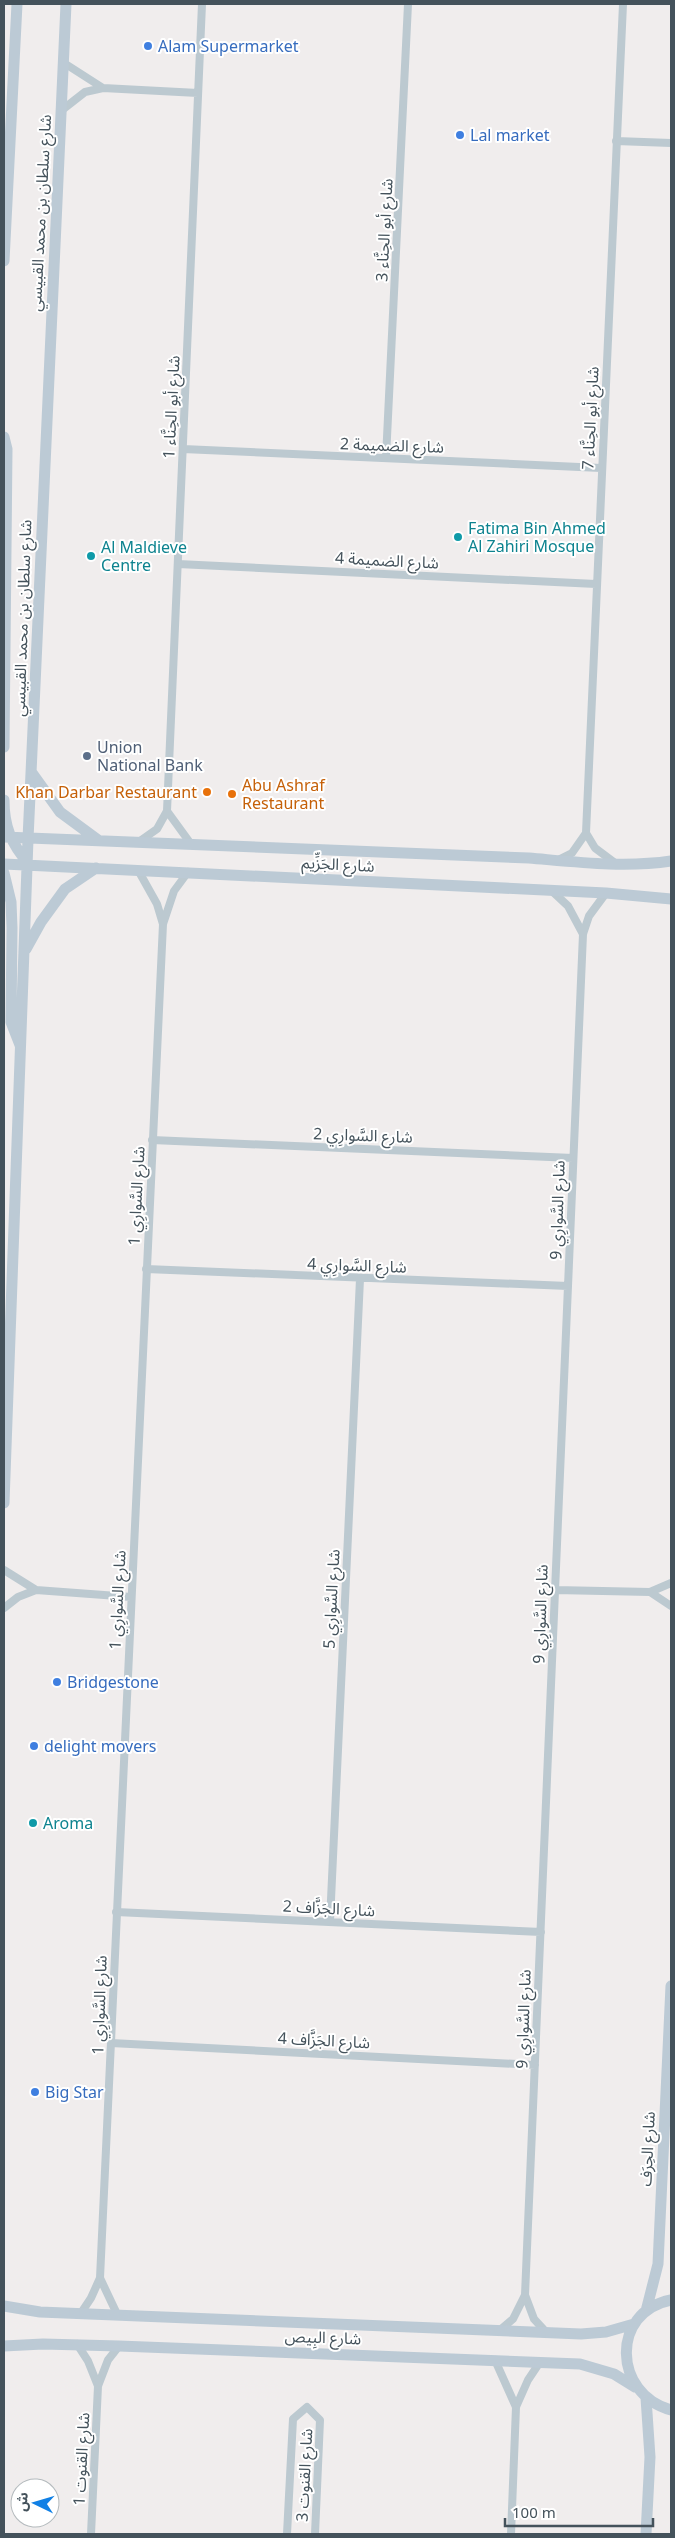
<svg xmlns="http://www.w3.org/2000/svg" width="675" height="2538" font-family="'Noto Sans','Noto Sans Arabic',sans-serif">
<style>
.lines{fill:none;stroke-linecap:round;stroke-linejoin:round}
.street{stroke:#bcc9d0;stroke-width:8}
.secondary{stroke:#bccad5;stroke-width:11}
.shop-dot{fill:#3f7fe0;stroke:#fff;stroke-width:2}
.culture-dot{fill:#0f9aa8;stroke:#fff;stroke-width:2}
.service-dot{fill:#5c6f8a;stroke:#fff;stroke-width:2}
.food-dot{fill:#e8710a;stroke:#fff;stroke-width:2}
.labels{text-anchor:middle;dominant-baseline:central;stroke-width:4;stroke-linejoin:round;paint-order:stroke}
.shop-label{font-size:16px;fill:#366cbe;stroke:#fff;text-anchor:start}
.street-label{font-size:16px;fill:#44525b;stroke:#fff}
.culture-label{font-size:16px;fill:#0d838f;stroke:#fff;text-anchor:start}
.service-label{font-size:16px;fill:#4e5e75;stroke:#fff;text-anchor:start}
.food-label{font-size:16px;fill:#c56008;stroke:#fff;text-anchor:start}
</style>
<rect width="100%" height="100%" fill="#f0eded"/>
<g class="lines">
<!-- street -->
<path class="street" d="M 64,63 L 103,88
M 62,110 L 85,92 L 103,88 L 198,93
M 616,141 L 671,143
M 183,449 L 601,468
M 386,458 L 408,4
M 178,564 L 596,584
M 167,811 L 191,844
M 586,833 L 595,848 L 615,863
M 140,841 L 157,829 L 167,811 L 202,4
M 558,860 L 572,853 L 586,833 L 623,4
M 138,870 L 157,904 L 163,924
M 552,891 L 568,906 L 583,934
M 152,1140 L 573,1158
M 146,1269 L 568,1286
M 4,1570 L 36,1590 L 131,1597
M 555,1590 L 650,1592 L 671,1583
M 650,1592 L 671,1606
M 4,1608 L 18,1597 L 36,1590
M 116,1912 L 541,1932
M 330,1921 L 360,1279
M 111,2043 L 535,2065
M 100,2278 L 117,2314
M 525,2295 L 534,2319 L 546,2332
M 81,2313 L 91,2298 L 100,2278 L 163,924 L 174,891 L 188,872
M 500,2330 L 513,2319 L 525,2295 L 583,934 L 589,916 L 606,893
M 77,2344 L 88,2361 L 98,2386
M 495,2360 L 516,2407
M 91,2534 L 98,2386 L 108,2360 L 119,2346
M 287,2534 L 293,2419 L 307,2407 L 320,2420 L 315,2534
M 511,2534 L 516,2407 L 528,2380 L 540,2362"/>
<!-- secondary -->
<path class="secondary" d="M 4,261 L 17,4
M 4,437 L 7,449 L 4,747
M 32,773 L 60,812 L 98,840
M 4,800 C 4,826 11,844 29,864
M 4,837 L 529,858 C 576,862 624,868 671,861
M 4,864 L 606,893 L 671,899
M 4,873 L 11,902 L 12,928 L 11,1022 L 20,1045
M 26,949 L 41,922 L 65,889 L 96,868
M 4,1503 L 28,839 L 66,4
M 671,2300 C 610,2312 613,2394 671,2410
M 4,2306 L 40,2312 L 581,2334 L 606,2332 L 634,2324
M 646,2311 L 658,2264 L 671,1986
M 4,2346 L 43,2344 L 119,2346 L 580,2364 L 614,2374 L 635,2387
M 646,2398 L 650,2457 L 646,2534"/>
</g>
<!-- markers -->
<g class="shop-dot">
<circle cx="148" cy="46" r="5"/>
<circle cx="460" cy="135" r="5"/>
<circle cx="57" cy="1682" r="5"/>
<circle cx="34" cy="1746" r="5"/>
<circle cx="35" cy="2092" r="5"/>
</g>
<g class="culture-dot">
<circle cx="458" cy="537" r="5"/>
<circle cx="91" cy="556" r="5"/>
<circle cx="33" cy="1823" r="5"/>
</g>
<circle class="service-dot" cx="87" cy="756" r="5"/>
<g class="food-dot">
<circle cx="207" cy="792" r="5"/>
<circle cx="232" cy="794" r="5"/>
</g>
<g class="labels">
<!-- shop labels -->
<g class="shop-label">
<text x="158" y="46">Alam Supermarket</text>
<text x="470" y="135">Lal market</text>
<text x="67" y="1682">Bridgestone</text>
<text x="44" y="1746">delight movers</text>
<text x="45" y="2092">Big Star</text>
</g>
<!-- street labels -->
<g class="street-label">
<text transform="translate(40 213) rotate(-87)">شارع سلطان بن محمد القبيسي</text>
<text transform="translate(384 230) rotate(-87)">شارع أبو الحِنَّاء 3</text>
<text transform="translate(171 407) rotate(-87)">شارع أبو الحِنَّاء 1</text>
<text transform="translate(590 418) rotate(-87)">شارع أبو الحِنَّاء 7</text>
<text transform="translate(392 445) rotate(2)">شارع الضميمة 2</text>
<text transform="translate(387 560) rotate(3)">شارع الضميمة 4</text>
<text transform="translate(22 618) rotate(-88)">شارع سلطان بن محمد القبيسي</text>
<text transform="translate(338 864) rotate(3)">شارع الجَزِّيم</text>
<text transform="translate(363 1135) rotate(2)">شارع السَّوارِي 2</text>
<text transform="translate(136 1196) rotate(-87)">شارع السَّوارِي 1</text>
<text transform="translate(557 1210) rotate(-88)">شارع السَّوارِي 9</text>
<text transform="translate(357 1265) rotate(2)">شارع السَّوارِي 4</text>
<text transform="translate(331 1599) rotate(-87)">شارع السَّوارِي 5</text>
<text transform="translate(117 1600) rotate(-87)">شارع السَّوارِي 1</text>
<text transform="translate(540 1614) rotate(-88)">شارع السَّوارِي 9</text>
<text transform="translate(329 1908) rotate(3)">شارع الجَزَّاف 2</text>
<text transform="translate(99 2005) rotate(-88)">شارع السَّوارِي 1</text>
<text transform="translate(523 2019) rotate(-88)">شارع السَّوارِي 9</text>
<text transform="translate(324 2040) rotate(3)">شارع الجَزَّاف 4</text>
<text transform="translate(647 2149) rotate(-87)">شارع الحِرَف</text>
<text transform="translate(323 2337) rotate(2)">شارع البِيص</text>
<text transform="translate(81 2459) rotate(-87)">شارع القنوت 1</text>
<text transform="translate(304 2475) rotate(-87)">شارع القنوت 3</text>
</g>
<!-- culture labels -->
<g class="culture-label">
<text x="468" y="528">Fatima Bin Ahmed<tspan x="468" dy="18">Al Zahiri Mosque</tspan></text>
<text x="101" y="547">Al Maldieve<tspan x="101" dy="18">Centre</tspan></text>
<text x="43" y="1823">Aroma</text>
</g>
<!-- service labels -->
<g class="service-label">
<text x="97" y="747">Union<tspan x="97" dy="18">National Bank</tspan></text>
</g>
<!-- food labels -->
<g class="food-label">
<text x="242" y="785">Abu Ashraf<tspan x="242" dy="18">Restaurant</tspan></text>
<text x="197" y="792" text-anchor="end">Khan Darbar Restaurant</text>
</g>
</g>
<!-- border -->
<rect width="675" height="2538" fill="none" stroke="#44525b" stroke-width="10"/>
<!-- north arrow -->
<g transform="translate(35 2503) rotate(275)"><circle r="24" fill="#ffffff" stroke="#b4babd"/>
<path d="M0-4L9 19L0 12L-9 19Z" fill="#1180e5"/>
<text y="-8" font-size="14" font-weight="bold" text-anchor="middle" fill="#44525b">ش</text>
</g>
<!-- scale -->
<path d="M505 2518v8h148v-8" fill="none" stroke="#44525b" stroke-width="2.5"/>
<text x="512" y="2518" font-size="15" fill="#44525b" stroke="#ffffff" stroke-width="4" paint-order="stroke">100 m</text>
</svg>
